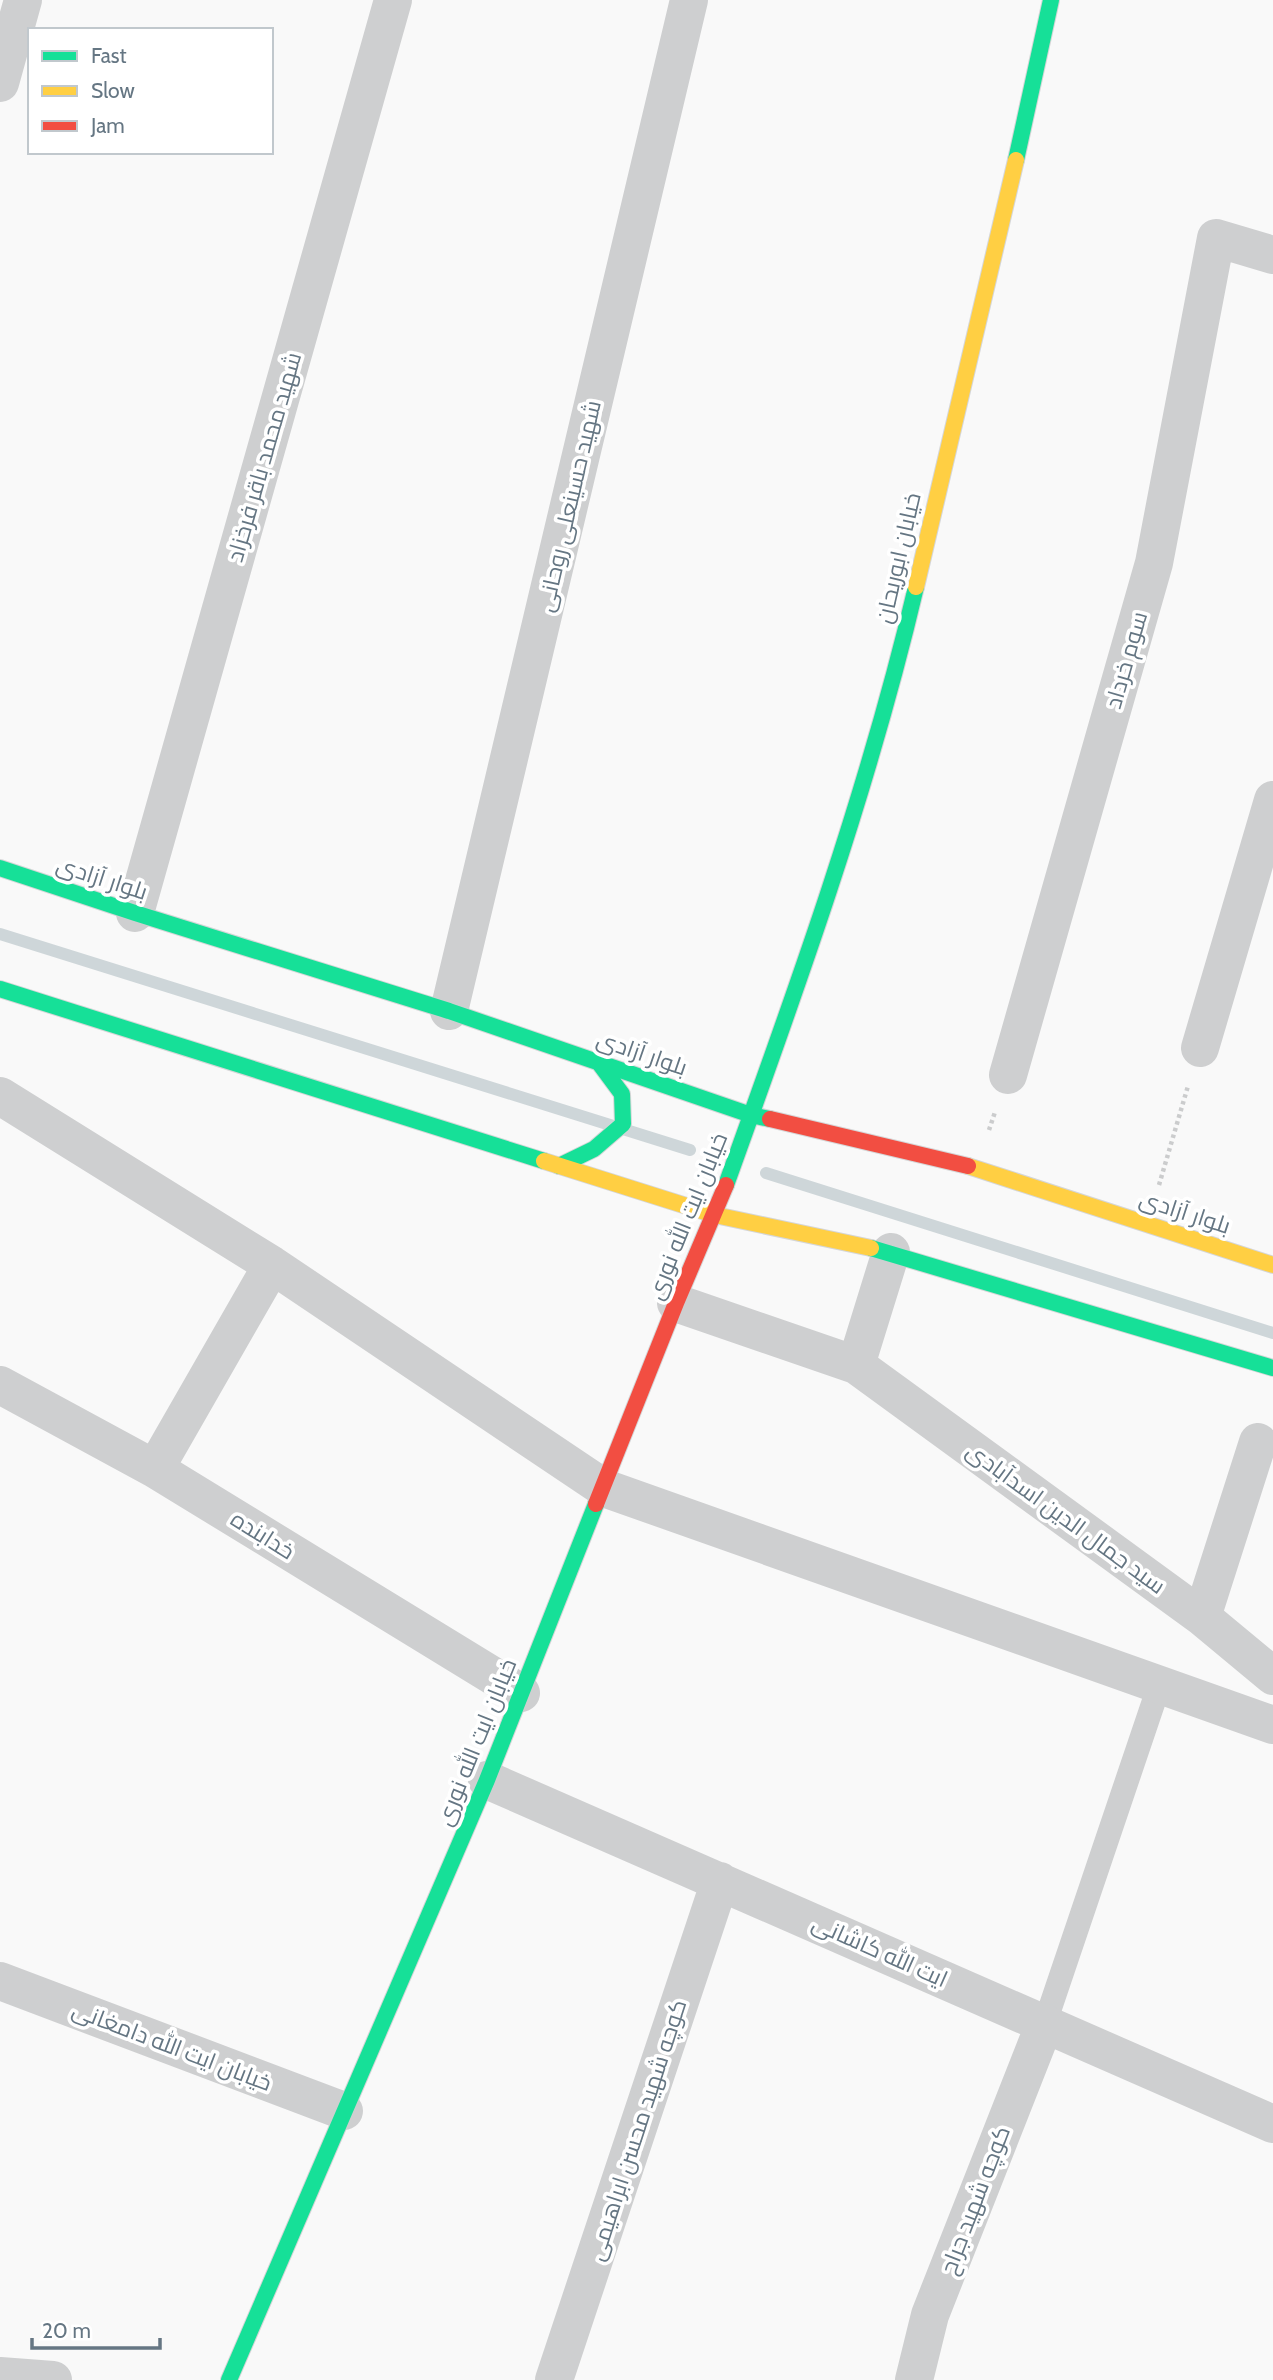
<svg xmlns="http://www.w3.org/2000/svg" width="1273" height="2380" font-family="Cabin,Cairo,sans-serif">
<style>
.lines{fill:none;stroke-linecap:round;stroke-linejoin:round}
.stream{stroke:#ced6d9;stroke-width:12}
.fast-casing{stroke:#d5d6d7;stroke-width:18}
.slow-casing{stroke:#d5d6d7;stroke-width:18}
.jam-casing{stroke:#d5d6d7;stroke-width:18}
.path{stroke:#cbcccd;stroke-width:4.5;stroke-dasharray:3.5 3.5;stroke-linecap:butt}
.lane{stroke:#cecfd0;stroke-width:24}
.street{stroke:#cecfd0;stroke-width:38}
.fast{stroke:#16e098;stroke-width:16}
.slow{stroke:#ffcf43;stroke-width:16}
.jam{stroke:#f24e42;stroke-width:16}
.labels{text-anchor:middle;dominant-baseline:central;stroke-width:7;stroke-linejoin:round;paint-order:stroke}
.street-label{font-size:23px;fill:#657683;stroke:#fff}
</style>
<rect width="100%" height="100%" fill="#f9f9f9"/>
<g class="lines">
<!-- stream -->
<path class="stream" d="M 0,934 L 690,1150
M 766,1173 L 1273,1333"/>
<defs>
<path id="fast" d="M 1016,160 L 1051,0
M 0,868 L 135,913 L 449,1011 L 751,1115 L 770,1119
M 0,989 L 544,1161
M 559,1166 L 594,1149 L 623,1124 L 622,1094 L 599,1063
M 726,1185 C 797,988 868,791 916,587
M 871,1248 L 1273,1368
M 229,2380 L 487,1780 L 596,1504"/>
<path id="slow" d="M 916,587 L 1016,160
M 544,1161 L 715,1215 L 871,1248
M 968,1166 L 1273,1265"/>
<path id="jam" d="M 770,1119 L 968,1166
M 596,1504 L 676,1303 L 726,1185"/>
</defs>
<!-- fast casing -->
<use href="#fast" class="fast-casing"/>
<!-- slow casing -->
<use href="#slow" class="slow-casing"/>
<!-- jam casing -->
<use href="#jam" class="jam-casing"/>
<!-- path -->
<path class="path" d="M 989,1130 L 995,1112
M 1159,1185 L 1188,1086"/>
<!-- lane -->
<path class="lane" d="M 1045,2023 L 1159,1686"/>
<!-- street -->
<path class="street" d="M 0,83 L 23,0
M 135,913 L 393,0
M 449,1011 L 689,0
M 1200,1048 L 1273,800
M 1008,1075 L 1154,563 L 1216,238 L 1273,255
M 0,1096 L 272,1265 L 604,1488 L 1273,1725
M 676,1303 L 856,1365 L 1202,1617 L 1273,1676
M 856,1365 L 891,1252
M 0,1385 L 155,1469 L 521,1693
M 155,1469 L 272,1265
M 1202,1617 L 1258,1442
M 487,1780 L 1273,2124
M 0,1981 L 344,2111
M 0,2376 L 53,2380
M 554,2380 L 720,1881
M 914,2380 L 930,2315 L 1045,2023"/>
<!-- fast -->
<use href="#fast" class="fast"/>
<!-- slow -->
<use href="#slow" class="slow"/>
<!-- jam -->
<use href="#jam" class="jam"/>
</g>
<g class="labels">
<!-- street labels -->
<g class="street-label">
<text transform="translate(264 457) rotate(-74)">شهید محمد باقر فرخزاد</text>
<text transform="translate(569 506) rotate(-77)">شهید حسینعلی روحانی</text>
<text transform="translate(898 558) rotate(-77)">خیابان ابوریحان</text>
<text transform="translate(1126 660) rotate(-74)">سوم خرداد</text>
<text transform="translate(102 878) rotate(18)">بلوار آزادی</text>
<text transform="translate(642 1053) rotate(19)">بلوار آزادی</text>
<text transform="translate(1185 1212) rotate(18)">بلوار آزادی</text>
<text transform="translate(687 1216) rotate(-68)">خیابان ایت الله نوری</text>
<text transform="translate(1066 1518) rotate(36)">سید جمال الدین اسدآبادی</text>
<text transform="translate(263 1535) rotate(32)">خدابنده</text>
<text transform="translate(476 1742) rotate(-68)">خیابان ایت الله نوری</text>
<text transform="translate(880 1951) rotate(24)">ایت الله کاشانی</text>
<text transform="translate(172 2046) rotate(21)">خیابان ایت الله دامغانی</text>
<text transform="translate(637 2130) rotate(-72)">کوچه شهید محسن ابراهیمی</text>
<text transform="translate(975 2200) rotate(-69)">کوچه شهید جراح</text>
</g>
</g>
<!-- legend -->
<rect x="28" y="28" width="245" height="126" fill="#ffffff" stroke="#c1c8cd" stroke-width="2"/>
<rect x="42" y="51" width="35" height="10" fill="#16e098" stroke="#c1c8cd" stroke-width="2"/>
<text x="91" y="63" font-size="21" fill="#657683">Fast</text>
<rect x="42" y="86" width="35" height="10" fill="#ffcf43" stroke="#c1c8cd" stroke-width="2"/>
<text x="91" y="98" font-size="21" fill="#657683">Slow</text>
<rect x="42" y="121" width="35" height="10" fill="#f24e42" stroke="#c1c8cd" stroke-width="2"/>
<text x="91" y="133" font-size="21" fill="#657683">Jam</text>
<!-- scale -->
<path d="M32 2338v10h128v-10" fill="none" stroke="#657683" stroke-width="3.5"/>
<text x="42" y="2338" font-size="21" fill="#657683" stroke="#ffffff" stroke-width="5" paint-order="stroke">20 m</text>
</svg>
